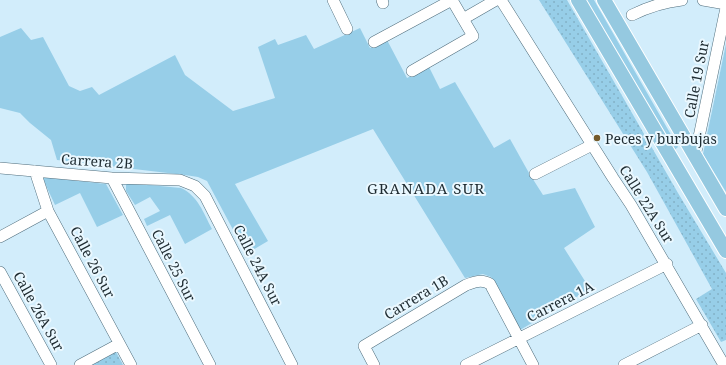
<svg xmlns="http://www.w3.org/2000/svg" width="726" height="365" font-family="'Noto Serif',serif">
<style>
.grass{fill:#97cee8}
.park{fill:url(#park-dots)}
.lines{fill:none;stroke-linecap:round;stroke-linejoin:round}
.minor-casing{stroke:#4f6d7c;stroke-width:12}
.major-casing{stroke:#fff;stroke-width:16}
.minor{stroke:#fff;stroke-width:11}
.major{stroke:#95c9e0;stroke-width:14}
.poi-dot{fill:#745a2b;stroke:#eaf8ff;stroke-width:1.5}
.labels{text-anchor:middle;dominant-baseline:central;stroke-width:4;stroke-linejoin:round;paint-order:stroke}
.street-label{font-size:14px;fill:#1e2b31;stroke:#eaf8ff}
.poi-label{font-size:14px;fill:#1e2b31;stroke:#eaf8ff;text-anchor:start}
.neighbourhood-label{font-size:15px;letter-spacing:1px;fill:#1e2b31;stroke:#eaf8ff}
</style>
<defs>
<pattern id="park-dots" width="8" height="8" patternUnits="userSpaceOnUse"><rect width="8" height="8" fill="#97cee8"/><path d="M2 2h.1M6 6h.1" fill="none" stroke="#82b1c7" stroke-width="1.8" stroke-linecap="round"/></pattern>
</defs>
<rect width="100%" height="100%" fill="#d2edfb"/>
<!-- grass -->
<path class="grass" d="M 583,0 L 594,0 L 678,147 L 671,153 Z
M 21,28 L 31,40 L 43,37 L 69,86 L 80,91 L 92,87 L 99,95 L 175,55 L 185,75 L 233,111 L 275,98 L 258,47 L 275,39 L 278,45 L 306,35 L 314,49 L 360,28 L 370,48 L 387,40 L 407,78 L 429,67 L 440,89 L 455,82 L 494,148 L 510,139 L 529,173 L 543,195 L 575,188 L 595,227 L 564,248 L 590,289 L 520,330 L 491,277 L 483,274 L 465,278 L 373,129 L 235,184 L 268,241 L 246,254 L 207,181 L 198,177 L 185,175 L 57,160 L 51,140 L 30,123 L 20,113 L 0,108 L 0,37 Z
M 726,44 L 726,192 L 703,154 Z
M 42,177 L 106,184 L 123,215 L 97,227 L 80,193 L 55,205 Z
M 128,183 L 181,188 C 198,196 203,212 212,229 L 185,244 L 170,215 L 147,226 L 144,219 L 160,211 L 150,197 L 135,205 L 126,191 L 126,185 Z"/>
<!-- park -->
<path class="park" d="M 539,0 L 567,0 L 678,193 L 726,273 L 726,340 L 721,342 L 696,299 L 712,289 L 647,172 Z
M 116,352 L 123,365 L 92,365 Z"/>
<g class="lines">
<defs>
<path id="minor" d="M 333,0 L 347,29
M 382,0 L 383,3
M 501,0 L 613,178 L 631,205 L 724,365
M 703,0 L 726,4
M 632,15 C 648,7 664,2 682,0
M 463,19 L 496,0
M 374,42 L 452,0 L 473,36 L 412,71
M 695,156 L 726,8
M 0,168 L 112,178 L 180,180 L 195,186 L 205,196 L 292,365
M 35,171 L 48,211 L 131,365
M 535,174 L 592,145
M 112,178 L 210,365
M 0,237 L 48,211
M 0,272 L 51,365
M 80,365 L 119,344
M 374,365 L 364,346 L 466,285 C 474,282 482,279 490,284 L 533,365
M 466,365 L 667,264
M 624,365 L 702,325"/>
<path id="major" d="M 578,0 L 726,251
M 604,0 L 726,209"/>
</defs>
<!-- minor casing -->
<use href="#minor" class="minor-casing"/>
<!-- major casing -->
<use href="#major" class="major-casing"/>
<!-- minor -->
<use href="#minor" class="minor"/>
<!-- major -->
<use href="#major" class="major"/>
</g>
<!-- markers -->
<circle class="poi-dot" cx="597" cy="138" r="4"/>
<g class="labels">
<!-- street labels -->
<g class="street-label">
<text transform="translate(696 79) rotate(-79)">Calle 19 Sur</text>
<text transform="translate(97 161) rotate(4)">Carrera 2B</text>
<text transform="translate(647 204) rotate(58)">Calle 22A Sur</text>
<text transform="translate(93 262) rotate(62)">Calle 26 Sur</text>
<text transform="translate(174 265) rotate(63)">Calle 25 Sur</text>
<text transform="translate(258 265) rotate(63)">Calle 24A Sur</text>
<text transform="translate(416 297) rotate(-31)">Carrera 1B</text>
<text transform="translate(560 301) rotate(-27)">Carrera 1A</text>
<text transform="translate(39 311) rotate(61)">Calle 26A Sur</text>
</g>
<!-- poi labels -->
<g class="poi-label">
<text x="605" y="138">Peces y burbujas</text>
</g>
<!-- neighbourhood labels -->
<g class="neighbourhood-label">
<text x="426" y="188">GRANADA SUR</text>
</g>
</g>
</svg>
